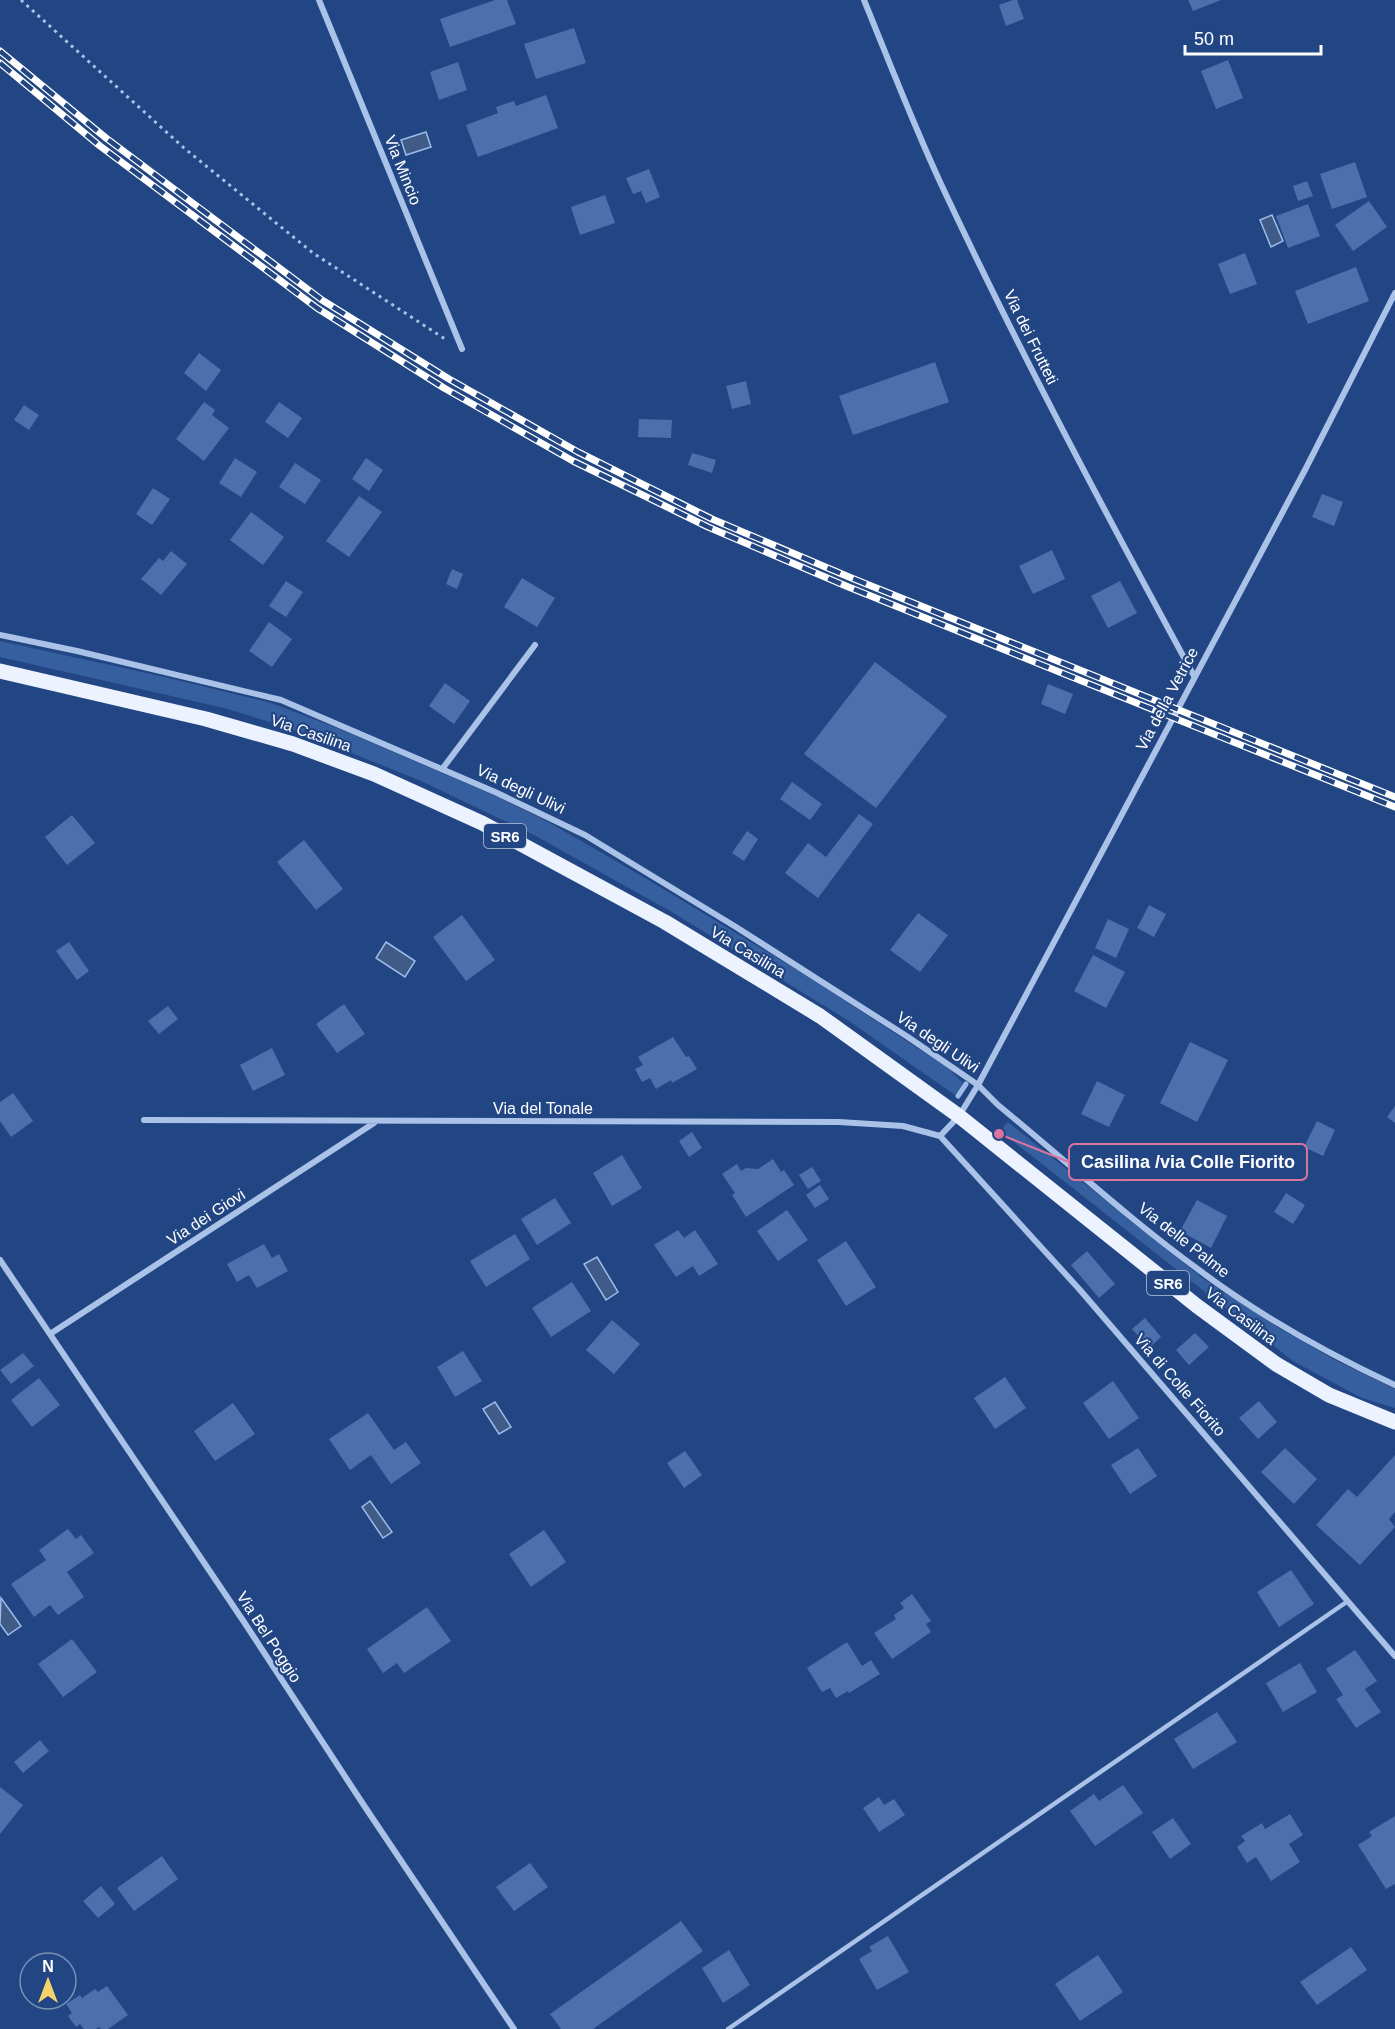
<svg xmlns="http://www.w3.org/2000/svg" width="1395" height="2029" font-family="Arial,sans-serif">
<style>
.green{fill:#365fa0}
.water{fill:#405b88;stroke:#9dbce9;stroke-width:1.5}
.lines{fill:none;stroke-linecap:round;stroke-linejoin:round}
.stream{stroke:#9dbce9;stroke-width:5}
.building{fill:#4b70ab}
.path{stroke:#aac2e8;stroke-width:3;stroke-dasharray:3 4.5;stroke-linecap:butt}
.service{stroke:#aac2e8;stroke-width:4.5}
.minor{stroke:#aac2e8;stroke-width:6}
.primary{stroke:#ecf2fe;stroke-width:15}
.rail-casing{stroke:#fff;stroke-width:7}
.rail{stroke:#224683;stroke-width:4.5;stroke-dasharray:14;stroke-linecap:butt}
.labels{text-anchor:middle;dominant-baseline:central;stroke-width:4.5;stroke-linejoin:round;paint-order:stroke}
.shield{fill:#224683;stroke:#bdc8da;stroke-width:1.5}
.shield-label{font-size:15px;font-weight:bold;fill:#fff}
.street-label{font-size:16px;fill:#fff;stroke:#224683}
.leader{fill:none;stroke:#da749d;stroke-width:2}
.callout-dot{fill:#da749d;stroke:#224683;stroke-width:2}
.callout{fill:#224683;stroke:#da749d;stroke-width:2}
.callout-label{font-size:18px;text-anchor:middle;font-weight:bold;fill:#fff}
</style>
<rect width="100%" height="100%" fill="#224683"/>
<!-- green -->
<path class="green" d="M 0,641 L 160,676 L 271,703 L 337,728 L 498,797 L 550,823 L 645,878 L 807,976 L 948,1068 L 963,1083 L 955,1095 L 849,1021 L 672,912 L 534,835 L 419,780 L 286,727 L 224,708 L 0,657 Z
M 1008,1122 L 1201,1277 L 1279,1328 L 1333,1359 L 1395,1389 L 1395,1408 L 1362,1398 L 1293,1361 L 1000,1131 Z"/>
<!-- water -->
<path class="water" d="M 426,132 L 431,147 L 406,155 L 401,140 Z
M 1272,215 L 1283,241 L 1271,247 L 1260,220 Z
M 386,942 L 415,961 L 405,977 L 376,958 Z
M 597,1257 L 618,1292 L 606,1300 L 584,1264 Z
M 495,1402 L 511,1427 L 499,1434 L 483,1409 Z
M 370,1501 L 392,1532 L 383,1538 L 362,1507 Z
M 1,1598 L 21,1626 L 8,1635 L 0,1624 Z"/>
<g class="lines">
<!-- stream -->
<path class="stream" d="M 958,1096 L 966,1084"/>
</g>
<!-- building -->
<path class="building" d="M 495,0 L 507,0 L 516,24 L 450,47 L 440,19 Z
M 1013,0 L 1017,0 L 1024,19 L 1006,26 L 999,5 Z
M 1188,0 L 1221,0 L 1193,11 Z
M 574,28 L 586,63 L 536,79 L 524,44 Z
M 1228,60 L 1243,98 L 1216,109 L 1201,71 Z
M 458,62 L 467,90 L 439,100 L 430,72 Z
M 546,95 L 558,128 L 478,157 L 466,125 L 498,113 L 496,107 L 514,101 L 516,106 Z
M 1355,162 L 1367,197 L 1332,209 L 1320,174 Z
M 649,169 L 660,197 L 646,203 L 641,191 L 633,194 L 626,178 Z
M 1307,181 L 1313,196 L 1298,201 L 1293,186 Z
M 605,195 L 615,223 L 580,235 L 571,207 Z
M 1369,201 L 1387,227 L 1353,251 L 1335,225 Z
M 1308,204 L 1320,236 L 1288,248 L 1276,216 Z
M 1245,253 L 1257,284 L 1230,294 L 1218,264 Z
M 1356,267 L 1369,301 L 1308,324 L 1295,291 Z
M 199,353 L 221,370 L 206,391 L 184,373 Z
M 935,362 L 949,402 L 853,435 L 839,396 Z
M 746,381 L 751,404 L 732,409 L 726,386 Z
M 204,402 L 215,410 L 212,415 L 229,428 L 204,461 L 176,439 Z
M 279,402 L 302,418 L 288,438 L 265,422 Z
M 24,405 L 39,415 L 29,430 L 14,420 Z
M 639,419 L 672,420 L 671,438 L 638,437 Z
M 692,453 L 716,460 L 712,473 L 688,465 Z
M 235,458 L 257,472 L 241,497 L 219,483 Z
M 366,458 L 383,470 L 369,491 L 352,479 Z
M 295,463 L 321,480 L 305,504 L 279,487 Z
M 153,488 L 170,499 L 152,525 L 136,514 Z
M 1322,494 L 1343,502 L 1334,526 L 1312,517 Z
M 359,496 L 382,512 L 349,557 L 326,541 Z
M 251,512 L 284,537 L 263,565 L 230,540 Z
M 1052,550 L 1065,579 L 1033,594 L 1019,566 Z
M 171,551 L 187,564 L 161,595 L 141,579 L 159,558 L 163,561 Z
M 452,569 L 463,574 L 457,589 L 446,584 Z
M 522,578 L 555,598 L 537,627 L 504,607 Z
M 286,581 L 303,592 L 286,617 L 269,606 Z
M 1120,581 L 1137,613 L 1108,628 L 1091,596 Z
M 269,622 L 292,639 L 272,667 L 249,651 Z
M 875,662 L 947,716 L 876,808 L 804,754 Z
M 445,683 L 470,701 L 454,724 L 429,706 Z
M 1048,684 L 1073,694 L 1065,714 L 1041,704 Z
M 792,782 L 822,804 L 810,820 L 780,799 Z
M 859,814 L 873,824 L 818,898 L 785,873 L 808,843 L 826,857 Z
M 72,815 L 95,843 L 67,865 L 45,837 Z
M 747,831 L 758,839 L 744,861 L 732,853 Z
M 304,840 L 343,889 L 316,910 L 277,862 Z
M 1149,905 L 1166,914 L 1154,937 L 1137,928 Z
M 918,913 L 948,935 L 920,972 L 890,950 Z
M 462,915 L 495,960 L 466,981 L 433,937 Z
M 1108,919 L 1129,929 L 1116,958 L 1095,948 Z
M 69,942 L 89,971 L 77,980 L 56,951 Z
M 1093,955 L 1125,972 L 1106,1008 L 1074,991 Z
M 344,1004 L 365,1034 L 337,1053 L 316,1024 Z
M 168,1006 L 178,1019 L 159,1034 L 148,1021 Z
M 673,1037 L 686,1057 L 689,1056 L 697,1069 L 672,1083 L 671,1080 L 656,1089 L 650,1078 L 642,1082 L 635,1069 L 643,1065 L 638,1057 Z
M 1190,1042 L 1228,1060 L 1197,1122 L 1160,1103 Z
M 272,1048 L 285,1075 L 253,1091 L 240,1065 Z
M 1097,1081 L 1125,1095 L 1109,1127 L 1081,1114 Z
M 13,1093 L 33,1121 L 11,1137 L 0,1121 L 0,1102 Z
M 1395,1106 L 1395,1123 L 1387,1117 Z
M 1317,1121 L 1335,1130 L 1323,1156 L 1304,1147 Z
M 692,1132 L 702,1148 L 689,1157 L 679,1141 Z
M 1124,1153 L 1135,1158 L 1123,1182 L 1112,1176 Z
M 622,1155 L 642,1188 L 612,1206 L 593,1173 Z
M 773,1159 L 781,1172 L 784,1170 L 794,1185 L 746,1217 L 732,1195 L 735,1193 L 722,1174 L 737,1164 L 741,1171 L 746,1168 L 758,1169 Z
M 812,1167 L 821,1181 L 808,1189 L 799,1175 Z
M 820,1185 L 829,1199 L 815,1208 L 806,1195 Z
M 1286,1193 L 1305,1205 L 1293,1224 L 1274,1212 Z
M 555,1198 L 571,1223 L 537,1245 L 521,1219 Z
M 1197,1200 L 1227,1216 L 1211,1248 L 1180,1231 Z
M 787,1210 L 808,1240 L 778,1261 L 757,1231 Z
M 678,1230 L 684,1238 L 695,1230 L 718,1264 L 699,1276 L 693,1266 L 676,1277 L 654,1245 Z
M 515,1234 L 530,1259 L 486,1287 L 470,1261 Z
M 846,1241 L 876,1287 L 846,1306 L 817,1260 Z
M 264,1244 L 272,1258 L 279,1254 L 288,1271 L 257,1288 L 249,1275 L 237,1282 L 227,1264 Z
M 1087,1251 L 1115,1284 L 1099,1298 L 1071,1265 Z
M 572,1282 L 591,1311 L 551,1337 L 532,1308 Z
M 1145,1318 L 1161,1337 L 1149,1348 L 1132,1329 Z
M 612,1320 L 640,1344 L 614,1374 L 586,1350 Z
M 1195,1333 L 1209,1347 L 1189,1365 L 1176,1350 Z
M 463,1351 L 482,1381 L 455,1397 L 437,1367 Z
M 23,1353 L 34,1366 L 11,1384 L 0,1370 Z
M 1005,1377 L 1026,1408 L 995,1429 L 974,1398 Z
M 39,1378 L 60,1405 L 32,1427 L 11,1400 Z
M 1113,1381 L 1139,1418 L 1109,1439 L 1083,1403 Z
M 1259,1401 L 1277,1422 L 1258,1439 L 1239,1418 Z
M 233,1403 L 255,1434 L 215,1461 L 194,1431 Z
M 368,1413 L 394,1450 L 406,1442 L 421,1463 L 391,1484 L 371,1455 L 350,1470 L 329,1439 Z
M 1138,1448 L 1157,1476 L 1130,1494 L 1111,1465 Z
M 1285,1448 L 1317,1479 L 1294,1504 L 1261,1472 Z
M 685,1451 L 702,1475 L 684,1488 L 667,1463 Z
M 1395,1455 L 1395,1512 L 1389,1519 L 1395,1527 L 1360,1565 L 1316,1525 L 1348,1489 L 1357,1497 Z
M 68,1529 L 76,1539 L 81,1535 L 94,1553 L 67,1572 L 84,1597 L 58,1615 L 50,1605 L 34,1617 L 11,1584 L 46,1560 L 39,1550 Z
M 544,1530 L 566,1562 L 531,1587 L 509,1554 Z
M 1291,1570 L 1314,1604 L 1279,1627 L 1257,1592 Z
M 912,1594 L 931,1621 L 926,1624 L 931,1632 L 892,1659 L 874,1633 L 896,1619 L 894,1615 L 904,1608 L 900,1603 Z
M 427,1607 L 451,1641 L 404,1673 L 397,1663 L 383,1673 L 367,1649 Z
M 72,1639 L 97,1672 L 63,1697 L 38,1664 Z
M 847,1642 L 862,1666 L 871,1660 L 880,1674 L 849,1693 L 848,1691 L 836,1698 L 830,1688 L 822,1692 L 807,1668 Z
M 1355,1650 L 1377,1681 L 1365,1689 L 1381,1712 L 1356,1728 L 1336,1699 L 1343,1695 L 1326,1669 Z
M 1300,1663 L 1317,1692 L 1283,1712 L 1266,1683 Z
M 1217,1712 L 1237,1742 L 1193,1769 L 1174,1739 Z
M 40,1740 L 49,1751 L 23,1773 L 14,1762 Z
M 1123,1785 L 1143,1813 L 1095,1846 L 1070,1811 L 1094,1794 L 1099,1801 Z
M 0,1787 L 23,1805 L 0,1834 Z
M 879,1797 L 884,1805 L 894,1799 L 905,1815 L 879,1832 L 863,1808 Z
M 1290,1814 L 1303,1835 L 1289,1844 L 1300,1862 L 1271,1881 L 1256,1857 L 1247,1863 L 1237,1847 L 1245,1841 L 1241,1836 L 1262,1823 L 1265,1829 Z
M 1395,1816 L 1395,1884 L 1386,1889 L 1358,1845 L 1372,1836 L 1369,1832 Z
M 1173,1818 L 1191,1844 L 1170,1859 L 1152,1832 Z
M 162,1856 L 178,1879 L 134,1911 L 117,1888 Z
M 530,1863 L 548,1887 L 514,1911 L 496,1887 Z
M 101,1886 L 115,1904 L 98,1918 L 83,1901 Z
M 681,1921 L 703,1951 L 593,2029 L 561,2029 L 550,2014 Z
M 888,1936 L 909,1972 L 877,1990 L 859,1959 L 872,1951 L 869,1947 Z
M 1351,1947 L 1367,1970 L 1317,2005 L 1300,1982 Z
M 729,1950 L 750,1985 L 723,2003 L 702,1968 Z
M 1098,1955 L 1123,1992 L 1080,2021 L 1055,1984 Z
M 107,1986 L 128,2015 L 108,2029 L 101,2029 L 99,2027 L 96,2029 L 84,2029 L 80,2024 L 76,2027 L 68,2016 L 72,2013 L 66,2004 L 80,1995 L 82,1998 L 95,1989 L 98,1992 Z"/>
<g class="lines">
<!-- path -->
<path class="path" d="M 21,0 L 184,148 L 313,253 L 445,339"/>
<!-- service -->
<path class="service" d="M 728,2029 L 1348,1601"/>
<!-- minor -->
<path class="minor" d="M 319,0 L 462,349
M 864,0 C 889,61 913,124 941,184 C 1019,351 1106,514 1194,676
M 0,635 L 77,651 L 281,700 L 495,792 L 585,835 L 736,927 L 908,1037 L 978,1085 L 998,1105 C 1065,1160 1129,1219 1199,1270 C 1259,1315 1326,1353 1395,1385
M 443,768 L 535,645
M 144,1120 L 839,1122 L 903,1126 L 940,1136 L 1080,1290 L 1395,1656
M 940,1136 L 959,1116 L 978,1085 L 1305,470 L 1395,293
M 0,1260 L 244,1622 L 365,1807 L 514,2029
M 50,1334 L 374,1123"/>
<!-- primary -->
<path class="primary" d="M 0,671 L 206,719 L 293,744 L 374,774 L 482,823 L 665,922 L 820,1016 L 959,1116 L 1197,1306 L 1276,1364 L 1329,1395 L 1395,1422"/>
<defs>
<path id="rail" d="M 0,51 L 106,138 L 322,300 L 449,379 L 578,452 L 712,519 L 849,577 L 1395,797
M 0,63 L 100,146 L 317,308 L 444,388 L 573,461 L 708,527 L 846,586 L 1395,807"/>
</defs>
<!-- rail casing -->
<use href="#rail" class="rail-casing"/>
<!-- rail -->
<use href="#rail" class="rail"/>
</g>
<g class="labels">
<!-- shield labels -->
<g class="shield">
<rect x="484" y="824" width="42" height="24" rx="4.5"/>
<rect x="1147" y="1271" width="42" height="24" rx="4.5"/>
</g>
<g class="shield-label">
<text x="505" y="836">SR6</text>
<text x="1168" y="1283">SR6</text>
</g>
<!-- street labels -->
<g class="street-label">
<text transform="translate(403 170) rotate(68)">Via Mincio</text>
<text transform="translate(1031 337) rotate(64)">Via dei Frutteti</text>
<text transform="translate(1167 699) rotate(-62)">Via della Vetrice</text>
<text transform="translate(311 733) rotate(19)">Via Casilina</text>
<text transform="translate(521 789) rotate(25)">Via degli Ulivi</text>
<text transform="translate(748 952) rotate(31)">Via Casilina</text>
<text transform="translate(938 1042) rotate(34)">Via degli Ulivi</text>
<text x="543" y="1108">Via del Tonale</text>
<text transform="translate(206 1217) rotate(-33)">Via dei Giovi</text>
<text transform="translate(1184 1240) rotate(38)">Via delle Palme</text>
<text transform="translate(1241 1316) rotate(37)">Via Casilina</text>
<text transform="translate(1180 1385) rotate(49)">Via di Colle Fiorito</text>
<text transform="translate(269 1637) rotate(57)">Via Bel Poggio</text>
</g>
</g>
<!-- callouts -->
<path class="leader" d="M999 1134L1069 1162"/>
<circle class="callout-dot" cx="999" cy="1134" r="6"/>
<rect class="callout" x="1069" y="1144" width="238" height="36" rx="6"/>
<g class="callout-label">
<text x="1188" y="1168">Casilina /via Colle Fiorito</text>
</g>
<!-- north arrow -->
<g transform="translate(48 1981)"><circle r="28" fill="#224683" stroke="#7a90b5" stroke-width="1.5"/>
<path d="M0-4.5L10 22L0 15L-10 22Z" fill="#f4d56c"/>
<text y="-9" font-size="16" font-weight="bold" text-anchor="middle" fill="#ffffff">N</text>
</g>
<!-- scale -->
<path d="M1185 45v9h136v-9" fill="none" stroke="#ffffff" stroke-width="3"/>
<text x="1194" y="45" font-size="18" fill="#ffffff" stroke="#224683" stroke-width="4.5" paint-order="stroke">50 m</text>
</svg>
